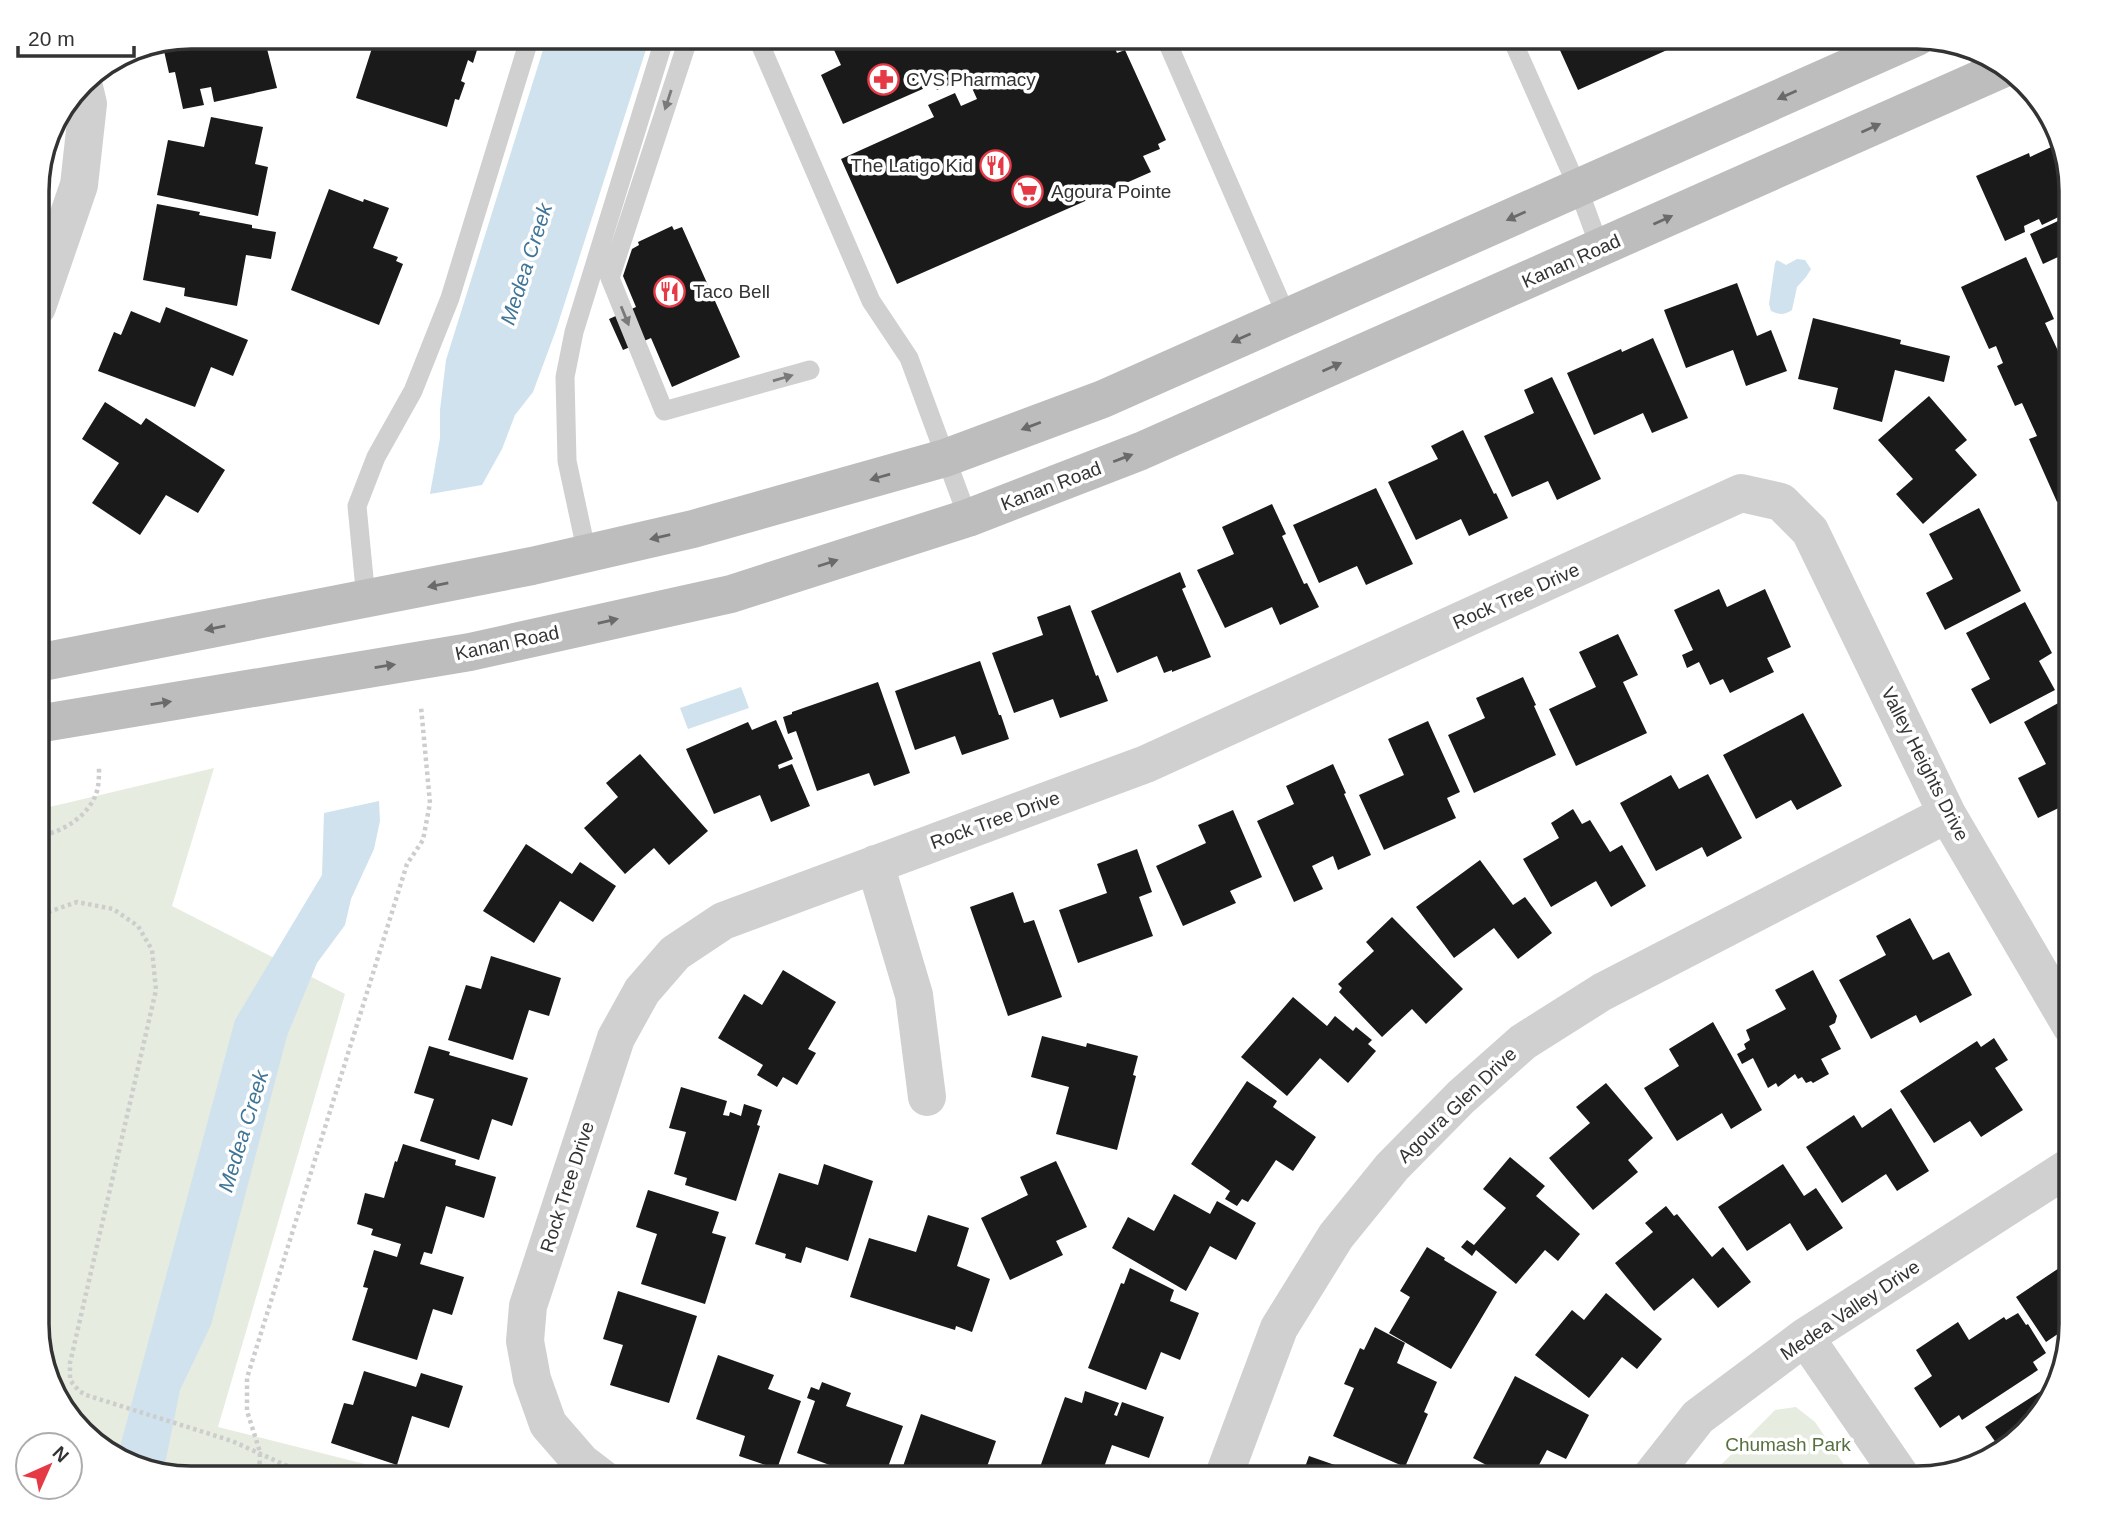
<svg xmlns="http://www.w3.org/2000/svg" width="2108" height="1515" font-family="Arial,sans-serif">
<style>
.green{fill:#e6ecdf}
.water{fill:#cfe2ee}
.building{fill:#1a1a1a}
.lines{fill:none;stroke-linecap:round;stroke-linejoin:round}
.path{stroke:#cdcdcd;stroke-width:4.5;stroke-dasharray:3.5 3.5;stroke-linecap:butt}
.lane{stroke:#d0d0d0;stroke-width:19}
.street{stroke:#d0d0d0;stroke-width:38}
.secondary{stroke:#bdbdbd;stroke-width:38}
.oneway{fill:#6a6a6a}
.oneway2{fill:#7a7a7a}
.labels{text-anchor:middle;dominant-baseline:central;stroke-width:7;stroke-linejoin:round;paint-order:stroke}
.poi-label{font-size:19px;fill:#333;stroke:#fff;text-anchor:start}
.street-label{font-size:19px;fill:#333;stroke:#fff}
.park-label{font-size:19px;fill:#56703f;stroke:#fff}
.water-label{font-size:21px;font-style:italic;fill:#3f7597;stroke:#fff}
.rim{fill:none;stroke:#333;stroke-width:3.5}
</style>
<rect width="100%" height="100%" fill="#fff"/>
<!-- green -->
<path class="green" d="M 214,768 L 172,906 L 345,994 L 218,1427 L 420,1478 L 190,1478 L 97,1447 L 53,1393 L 37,1334 L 37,810 Z
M 1796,1407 L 1815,1422 L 1853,1478 L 1708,1478 L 1775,1410 Z"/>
<!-- water -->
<path class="water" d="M 547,37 L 650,37 L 556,330 L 533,392 L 515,415 L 502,449 L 482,485 L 430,494 L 440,438 L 440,410 L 446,360 Z
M 1797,259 L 1805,260 L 1811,269 L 1806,277 L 1797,287 L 1792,310 C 1784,315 1780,315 1771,311 L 1769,304 L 1775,263 L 1777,260 L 1786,265 Z
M 741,687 L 749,708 L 688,729 L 680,708 Z
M 379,801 L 380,821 L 374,849 L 351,899 L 345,925 L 317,963 L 287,1036 L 211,1325 L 180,1390 L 164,1469 L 118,1454 L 235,1020 L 322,875 L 324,813 Z"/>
<!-- building -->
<path class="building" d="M 191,37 L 264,37 L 277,88 L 214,102 L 211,87 L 200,89 L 204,105 L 183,109 L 175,72 L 169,73 L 162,42 Z
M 379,37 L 412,47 L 415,37 L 481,37 L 473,63 L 468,60 L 461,81 L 465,83 L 459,100 L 455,99 L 447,127 L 356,98 L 372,48 L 375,49 Z
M 828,37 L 1110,37 L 1117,53 L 1125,50 L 1166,140 L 1158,144 L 1160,149 L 1143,156 L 1151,172 L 897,284 L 841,159 L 934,117 L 928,105 L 955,93 L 961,106 L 977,99 L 967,77 L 937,90 L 934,84 L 843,124 L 821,75 L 841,65 Z
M 1554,37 L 1696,37 L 1578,90 Z
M 211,117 L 263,127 L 255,164 L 268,167 L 258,216 L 157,195 L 168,140 L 204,147 Z
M 2060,143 L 2071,190 L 2071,200 L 2066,202 L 2071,211 L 2042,225 L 2039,219 L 2024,226 L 2025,232 L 2005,241 L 1976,176 L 2029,153 L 2030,157 Z
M 329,189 L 363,202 L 364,199 L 389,208 L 373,248 L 398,257 L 396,261 L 403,264 L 379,325 L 291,290 Z
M 157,204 L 200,212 L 199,215 L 252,225 L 252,228 L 276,232 L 271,259 L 246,255 L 237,306 L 184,296 L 185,288 L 143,280 Z
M 2071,215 L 2071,251 L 2043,264 L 2030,234 Z
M 672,226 L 674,230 L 682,227 L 740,357 L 672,387 L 651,338 L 623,350 L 609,319 L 636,307 L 623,276 L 632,249 L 639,245 L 638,242 Z
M 2026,257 L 2054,319 L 2045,323 L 2059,353 L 2066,350 L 2071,362 L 2071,495 L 2057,502 L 2029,439 L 2037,436 L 2022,403 L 2015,406 L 1997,366 L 2003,363 L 1996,346 L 1989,349 L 1961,287 Z
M 1737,283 L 1757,336 L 1771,330 L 1787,371 L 1746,386 L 1733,350 L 1686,368 L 1664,310 Z
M 2071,306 L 2071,337 L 2060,311 Z
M 166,307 L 248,340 L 233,376 L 211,367 L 195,407 L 98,371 L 114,332 L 121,335 L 131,311 L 160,323 Z
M 1813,318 L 1901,340 L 1900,344 L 1950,356 L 1944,382 L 1895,370 L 1882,422 L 1833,409 L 1838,388 L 1798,379 Z
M 1653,338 L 1688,418 L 1652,433 L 1643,413 L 1594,435 L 1567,373 L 1621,349 L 1622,352 Z
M 1552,377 L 1601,479 L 1557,500 L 1548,481 L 1512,497 L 1484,436 L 1534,413 L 1524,390 Z
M 1929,396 L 1967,440 L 1955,450 L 1977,475 L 1923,524 L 1896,494 L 1913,479 L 1878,440 Z
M 105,402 L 141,425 L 146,418 L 225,470 L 198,513 L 166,495 L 140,535 L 92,503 L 119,463 L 82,439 Z
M 1463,430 L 1494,494 L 1496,493 L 1508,518 L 1469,536 L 1461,519 L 1416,540 L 1388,482 L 1438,459 L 1431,446 Z
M 1376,488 L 1413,564 L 1366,585 L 1357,566 L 1319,583 L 1293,525 Z
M 1272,504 L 1286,534 L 1282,536 L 1304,584 L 1307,583 L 1319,607 L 1280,625 L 1272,607 L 1225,628 L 1197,570 L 1234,554 L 1222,527 Z
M 1979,508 L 2021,591 L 1945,630 L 1926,593 L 1953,579 L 1929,534 Z
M 1180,572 L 1186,587 L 1182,589 L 1211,657 L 1172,672 L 1172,670 L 1164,673 L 1157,656 L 1117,673 L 1091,611 Z
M 1719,589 L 1727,607 L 1765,589 L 1791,647 L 1767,658 L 1774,672 L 1730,693 L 1723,679 L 1710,685 L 1699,662 L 1687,668 L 1682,655 L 1693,650 L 1674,610 Z
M 2025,602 L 2052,653 L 2039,661 L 2055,690 L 1990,724 L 1971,689 L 1990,679 L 1966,633 Z
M 1070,605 L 1096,676 L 1098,675 L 1108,701 L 1060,718 L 1053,699 L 1014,713 L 992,653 L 1043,635 L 1037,617 Z
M 1618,634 L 1638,675 L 1623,682 L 1647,733 L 1576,766 L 1549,709 L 1596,687 L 1579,652 Z
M 980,661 L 999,715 L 1001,715 L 1009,739 L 962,755 L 955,736 L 915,750 L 895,691 Z
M 1523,677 L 1536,705 L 1534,706 L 1556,755 L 1474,793 L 1448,735 L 1485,718 L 1476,698 Z
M 878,682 L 910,773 L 874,786 L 869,773 L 817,791 L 796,731 L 788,734 L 783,717 L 792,714 L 792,712 Z
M 2071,696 L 2071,802 L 2038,818 L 2018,778 L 2046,764 L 2024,722 Z
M 1803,713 L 1842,786 L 1797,810 L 1791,800 L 1756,819 L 1723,755 Z
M 776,720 L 793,759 L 778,765 L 779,769 L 792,764 L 810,806 L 771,822 L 760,795 L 714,814 L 686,749 L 748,722 L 752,730 Z
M 1428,721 L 1460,792 L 1447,798 L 1456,818 L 1384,850 L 1359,795 L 1404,775 L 1388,739 Z
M 640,754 L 708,831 L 669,865 L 654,848 L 625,874 L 584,828 L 618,797 L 606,783 Z
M 1333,764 L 1346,793 L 1344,794 L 1371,855 L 1338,870 L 1333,856 L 1312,866 L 1323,889 L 1294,902 L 1257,821 L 1294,804 L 1286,786 Z
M 1708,774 L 1742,838 L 1707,857 L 1702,847 L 1656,871 L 1620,803 L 1671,775 L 1679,789 Z
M 1573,809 L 1582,824 L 1590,820 L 1610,852 L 1622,845 L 1646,886 L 1611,907 L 1596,881 L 1551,907 L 1523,859 L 1559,838 L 1551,823 Z
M 1233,810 L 1262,877 L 1230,891 L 1236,903 L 1183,926 L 1156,866 L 1206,843 L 1198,825 Z
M 526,844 L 572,874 L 580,862 L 616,886 L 593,922 L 560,901 L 534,943 L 483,911 Z
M 1137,849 L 1152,892 L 1139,897 L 1153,936 L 1078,963 L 1059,910 L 1107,893 L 1097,864 Z
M 1480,860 L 1513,905 L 1525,897 L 1552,933 L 1518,959 L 1494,928 L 1454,958 L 1416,907 Z
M 1013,892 L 1024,923 L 1034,920 L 1062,997 L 1008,1016 L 970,907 Z
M 1392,917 L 1463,989 L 1426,1024 L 1412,1009 L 1382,1037 L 1339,992 L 1342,988 L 1338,984 L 1374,951 L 1366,942 Z
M 1910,918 L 1933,960 L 1949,952 L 1972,995 L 1920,1023 L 1916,1015 L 1871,1039 L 1839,980 L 1886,955 L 1876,936 Z
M 491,956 L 561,978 L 549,1016 L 529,1010 L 513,1060 L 448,1040 L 466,985 L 481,989 Z
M 783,970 L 836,1002 L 808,1049 L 816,1053 L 797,1085 L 783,1077 L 777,1087 L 757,1075 L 763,1065 L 718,1038 L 744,994 L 762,1005 Z
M 1813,970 L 1837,1016 L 1835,1023 L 1829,1026 L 1841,1049 L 1821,1059 L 1829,1074 L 1813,1083 L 1811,1081 L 1806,1083 L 1802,1077 L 1798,1079 L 1795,1074 L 1778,1087 L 1776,1083 L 1768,1088 L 1753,1058 L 1742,1064 L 1737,1054 L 1746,1049 L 1744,1044 L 1750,1040 L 1746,1030 L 1786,1009 L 1775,990 Z
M 1293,997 L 1327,1026 L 1335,1016 L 1353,1031 L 1356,1027 L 1372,1040 L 1368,1044 L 1376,1051 L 1348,1083 L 1320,1058 L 1287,1096 L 1241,1057 Z
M 1713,1022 L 1762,1110 L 1731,1129 L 1722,1113 L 1677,1141 L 1644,1088 L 1679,1066 L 1669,1049 Z
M 1042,1036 L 1086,1047 L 1087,1043 L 1138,1056 L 1133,1075 L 1136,1076 L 1117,1150 L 1056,1134 L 1069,1087 L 1031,1077 Z
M 1994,1038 L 2008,1060 L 1995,1068 L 2023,1110 L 1981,1137 L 1970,1121 L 1934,1143 L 1900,1091 L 1977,1041 L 1981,1047 Z
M 429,1046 L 450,1052 L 449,1055 L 528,1078 L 512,1126 L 492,1119 L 479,1160 L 420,1141 L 434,1099 L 414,1093 Z
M 1247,1081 L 1277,1101 L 1273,1107 L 1316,1137 L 1293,1171 L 1276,1160 L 1248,1202 L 1242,1199 L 1237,1206 L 1225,1199 L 1230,1191 L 1191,1164 Z
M 1606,1083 L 1653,1138 L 1628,1160 L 1638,1172 L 1593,1210 L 1549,1158 L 1590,1123 L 1576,1107 Z
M 681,1087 L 727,1101 L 723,1115 L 729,1116 L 730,1112 L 741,1116 L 744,1104 L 762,1110 L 757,1125 L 760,1126 L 736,1201 L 685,1185 L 687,1178 L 674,1174 L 686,1132 L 669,1128 Z
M 1891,1108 L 1929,1171 L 1897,1191 L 1886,1174 L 1842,1203 L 1806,1147 L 1854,1115 L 1862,1128 Z
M 403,1144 L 456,1160 L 455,1165 L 496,1177 L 484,1218 L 446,1206 L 432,1254 L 424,1252 L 420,1264 L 464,1277 L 452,1315 L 433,1309 L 417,1360 L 352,1340 L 368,1288 L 363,1287 L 374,1250 L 397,1257 L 401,1244 L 371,1235 L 373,1229 L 357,1224 L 365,1193 L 384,1198 L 395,1161 L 397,1162 Z
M 1510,1157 L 1545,1186 L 1536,1196 L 1580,1234 L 1558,1261 L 1545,1250 L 1516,1284 L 1476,1250 L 1472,1256 L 1461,1247 L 1467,1240 L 1474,1245 L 1506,1208 L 1483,1189 Z
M 1056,1161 L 1087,1227 L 1056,1241 L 1063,1255 L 1010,1280 L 981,1218 L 1028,1195 L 1020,1177 Z
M 824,1164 L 873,1181 L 848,1261 L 806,1247 L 801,1263 L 785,1258 L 786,1254 L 755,1244 L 779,1173 L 818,1185 Z
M 1783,1164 L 1804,1196 L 1816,1188 L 1843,1228 L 1807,1251 L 1790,1223 L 1747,1251 L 1718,1207 Z
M 648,1190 L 719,1212 L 712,1233 L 726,1237 L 705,1304 L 641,1284 L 657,1234 L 636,1227 Z
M 1174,1194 L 1210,1214 L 1217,1201 L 1256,1223 L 1236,1260 L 1210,1246 L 1186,1291 L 1112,1248 L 1128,1217 L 1154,1231 Z
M 1666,1206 L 1674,1216 L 1677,1214 L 1712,1257 L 1723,1247 L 1751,1282 L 1718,1308 L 1693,1278 L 1654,1311 L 1615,1263 L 1653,1232 L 1645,1223 Z
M 928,1215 L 969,1228 L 957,1266 L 990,1279 L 972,1332 L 956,1326 L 955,1330 L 850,1297 L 869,1238 L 916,1252 Z
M 1427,1247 L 1445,1258 L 1444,1260 L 1497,1292 L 1451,1369 L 1389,1333 L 1410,1297 L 1400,1291 Z
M 2071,1260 L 2071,1325 L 2046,1342 L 2016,1297 Z
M 1130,1268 L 1174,1290 L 1170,1301 L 1199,1313 L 1180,1360 L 1161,1352 L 1146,1390 L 1088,1368 L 1121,1283 L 1124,1284 Z
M 618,1291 L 697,1316 L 669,1403 L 610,1385 L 623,1345 L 603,1339 Z
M 1606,1293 L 1662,1339 L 1637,1369 L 1622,1357 L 1589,1398 L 1535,1355 L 1572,1310 L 1584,1320 Z
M 2018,1313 L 2026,1325 L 2028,1324 L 2046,1353 L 2033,1362 L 2038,1370 L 1962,1420 L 1959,1415 L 1940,1428 L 1914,1388 L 1932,1376 L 1916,1350 L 1958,1322 L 1969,1340 L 2004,1317 L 2006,1320 Z
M 1375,1327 L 1405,1343 L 1397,1363 L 1437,1382 L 1424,1412 L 1428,1414 L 1405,1467 L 1333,1436 L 1354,1388 L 1344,1384 L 1360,1348 L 1364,1350 Z
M 718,1355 L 774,1375 L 768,1389 L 801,1401 L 777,1469 L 739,1456 L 745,1436 L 696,1419 Z
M 364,1371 L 416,1387 L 421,1373 L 463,1386 L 449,1428 L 412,1416 L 397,1465 L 331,1443 L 344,1403 L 353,1405 Z
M 1515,1376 L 1589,1415 L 1566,1459 L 1547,1450 L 1532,1478 L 1511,1478 L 1473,1458 Z
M 822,1382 L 851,1393 L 846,1406 L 903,1426 L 884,1478 L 831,1478 L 835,1467 L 797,1453 L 815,1401 L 807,1398 L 811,1387 L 819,1390 Z
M 1085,1391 L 1119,1403 L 1114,1415 L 1117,1416 L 1122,1402 L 1164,1417 L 1149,1458 L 1112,1445 L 1100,1478 L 1060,1478 L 1039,1470 L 1065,1397 L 1082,1403 Z
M 2041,1391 L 2046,1399 L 2040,1418 L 2001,1450 L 1985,1427 Z
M 921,1414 L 996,1441 L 983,1478 L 918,1478 L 901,1472 Z
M 1309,1456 L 1352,1471 L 1350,1478 L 1301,1478 Z"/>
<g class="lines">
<!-- path -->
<path class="path" d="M 37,837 C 62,832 89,817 97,791 C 99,784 99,776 99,768
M 37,921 L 51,911 L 77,902 L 113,909 L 138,926 L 152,950 L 156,990 L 70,1363 L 70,1380 L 79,1391 L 86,1395 L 232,1441 L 294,1469 L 332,1478
M 259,1478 L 260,1452 L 247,1411 L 247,1378 L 407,864 L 423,840 L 430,803 L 421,707"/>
<!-- lane -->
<path class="lane" d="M 692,37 L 687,43 L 610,278 L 664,411 L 810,370
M 757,37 L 871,301 L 909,358 L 968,518
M 1165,37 L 1287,317
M 1511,37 L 1578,188 L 1600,248
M 587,554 L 567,461 L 565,377 L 574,332 L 665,37
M 366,599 L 357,506 L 376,457 L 413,391 L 450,298 L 530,37"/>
<!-- street -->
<path class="street" d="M 37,307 L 79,185 L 88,104 L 83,83
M 875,864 L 914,995 L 927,1097
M 1805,1337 L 1902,1478
M 602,1478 L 581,1462 L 548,1424 L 532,1379 L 525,1341 L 528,1306 L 616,1038 L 642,991 L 675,953 L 723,921 L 1146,764 L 1741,493 L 1781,502 L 1810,531 L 1947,814 L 2071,1026
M 1223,1478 L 1279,1328 L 1336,1236 L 1392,1167 L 1461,1097 L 1523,1042 L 1602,992 L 1947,814
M 1650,1478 L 1698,1417 L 1805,1337 L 2071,1166"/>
<!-- secondary -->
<path class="secondary" d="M 37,663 L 532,566 L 693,529 L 945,458 L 1103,399 L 1917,37
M 37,724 L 470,652 L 731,594 L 968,518 L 1141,451 L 2007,67"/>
</g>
<!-- one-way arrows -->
<defs><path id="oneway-solid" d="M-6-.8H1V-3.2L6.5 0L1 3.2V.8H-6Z" transform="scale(1.75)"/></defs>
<g class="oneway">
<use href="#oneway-solid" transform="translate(1787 95) rotate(156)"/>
<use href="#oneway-solid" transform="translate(1871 128) rotate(-24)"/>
<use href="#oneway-solid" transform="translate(1516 216) rotate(156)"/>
<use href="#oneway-solid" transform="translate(1663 220) rotate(-24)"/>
<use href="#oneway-solid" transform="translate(1241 338) rotate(156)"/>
<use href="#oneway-solid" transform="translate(1332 367) rotate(-24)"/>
<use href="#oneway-solid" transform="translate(1031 426) rotate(159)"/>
<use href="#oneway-solid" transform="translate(1123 458) rotate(-21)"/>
<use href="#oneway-solid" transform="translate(880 477) rotate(164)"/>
<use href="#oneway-solid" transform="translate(660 537) rotate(167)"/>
<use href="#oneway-solid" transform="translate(828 563) rotate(-18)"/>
<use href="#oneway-solid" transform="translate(438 585) rotate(169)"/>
<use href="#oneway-solid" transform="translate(608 621) rotate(-13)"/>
<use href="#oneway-solid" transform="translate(215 628) rotate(169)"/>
<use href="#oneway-solid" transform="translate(385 666) rotate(-9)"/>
<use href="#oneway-solid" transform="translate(161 703) rotate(-9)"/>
</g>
<g class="oneway2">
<use href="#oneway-solid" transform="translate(668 100) rotate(108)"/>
<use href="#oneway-solid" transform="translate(625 316) rotate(68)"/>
<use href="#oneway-solid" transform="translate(783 378) rotate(-16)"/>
</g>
<!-- icons -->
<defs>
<symbol id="pharmacy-ring" viewBox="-11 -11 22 22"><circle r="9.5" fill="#fff" stroke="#e63946" stroke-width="1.5"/><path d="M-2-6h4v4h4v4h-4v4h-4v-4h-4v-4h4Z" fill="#e63946"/></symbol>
<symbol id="restaurant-ring" viewBox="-11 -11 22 22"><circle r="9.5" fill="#fff" stroke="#e63946" stroke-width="1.5"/><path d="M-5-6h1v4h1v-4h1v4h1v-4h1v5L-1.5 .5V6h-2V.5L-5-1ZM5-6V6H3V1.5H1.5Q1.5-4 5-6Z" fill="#e63946"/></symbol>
<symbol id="supermarket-ring" viewBox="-11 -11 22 22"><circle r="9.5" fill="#fff" stroke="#e63946" stroke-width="1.5"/><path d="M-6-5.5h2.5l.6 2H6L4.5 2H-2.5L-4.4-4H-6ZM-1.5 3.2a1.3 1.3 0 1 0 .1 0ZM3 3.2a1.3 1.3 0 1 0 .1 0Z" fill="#e63946"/></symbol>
</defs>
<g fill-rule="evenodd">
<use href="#pharmacy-ring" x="866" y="62" width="35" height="35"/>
<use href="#restaurant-ring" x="978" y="148" width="35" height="35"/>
<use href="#supermarket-ring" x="1010" y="174" width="35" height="35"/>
<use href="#restaurant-ring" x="652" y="274" width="35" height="35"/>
</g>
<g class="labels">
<!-- poi labels -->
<g class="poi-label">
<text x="906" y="79">CVS Pharmacy</text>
<text x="973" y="165" text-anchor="end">The Latigo Kid</text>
<text x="1051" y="191">Agoura Pointe</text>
<text x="693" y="291">Taco Bell</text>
</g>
<!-- street labels -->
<g class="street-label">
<text transform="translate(1571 261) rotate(-24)">Kanan Road</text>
<text transform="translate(1051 486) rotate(-21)">Kanan Road</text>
<text transform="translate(1516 596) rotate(-24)">Rock Tree Drive</text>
<text transform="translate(507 643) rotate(-12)">Kanan Road</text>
<text transform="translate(1925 764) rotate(63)">Valley Heights Drive</text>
<text transform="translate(995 820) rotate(-20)">Rock Tree Drive</text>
<text transform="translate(1457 1105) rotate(-44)">Agoura Glen Drive</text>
<text transform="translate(567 1187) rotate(-72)">Rock Tree Drive</text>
<text transform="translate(1850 1310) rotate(-34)">Medea Valley Drive</text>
</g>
<!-- park labels -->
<g class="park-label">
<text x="1788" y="1444">Chumash Park</text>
</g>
<!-- water labels -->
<g class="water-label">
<text transform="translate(526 264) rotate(-72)">Medea Creek</text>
<text transform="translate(243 1131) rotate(-73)">Medea Creek</text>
</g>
</g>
<!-- crop -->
<path d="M0 0H2108V1515H0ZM191 49H1917A142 142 0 0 1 2059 191V1324A142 142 0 0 1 1917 1466H191A142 142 0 0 1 49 1324V191A142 142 0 0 1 191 49Z" fill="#fff" fill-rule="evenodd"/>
<path class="rim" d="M191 49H1917A142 142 0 0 1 2059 191V1324A142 142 0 0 1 1917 1466H191A142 142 0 0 1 49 1324V191A142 142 0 0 1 191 49Z"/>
<!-- north arrow -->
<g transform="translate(49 1466) rotate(45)"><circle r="33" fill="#ffffff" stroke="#adadad" stroke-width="2"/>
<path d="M0-5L12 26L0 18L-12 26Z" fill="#e63946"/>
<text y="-10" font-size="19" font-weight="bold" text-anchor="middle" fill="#333333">N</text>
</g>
<!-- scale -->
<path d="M18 46v10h116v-10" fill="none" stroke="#333333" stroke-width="3.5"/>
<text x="28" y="46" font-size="21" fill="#333333" stroke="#ffffff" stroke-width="5" paint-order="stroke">20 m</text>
</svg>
